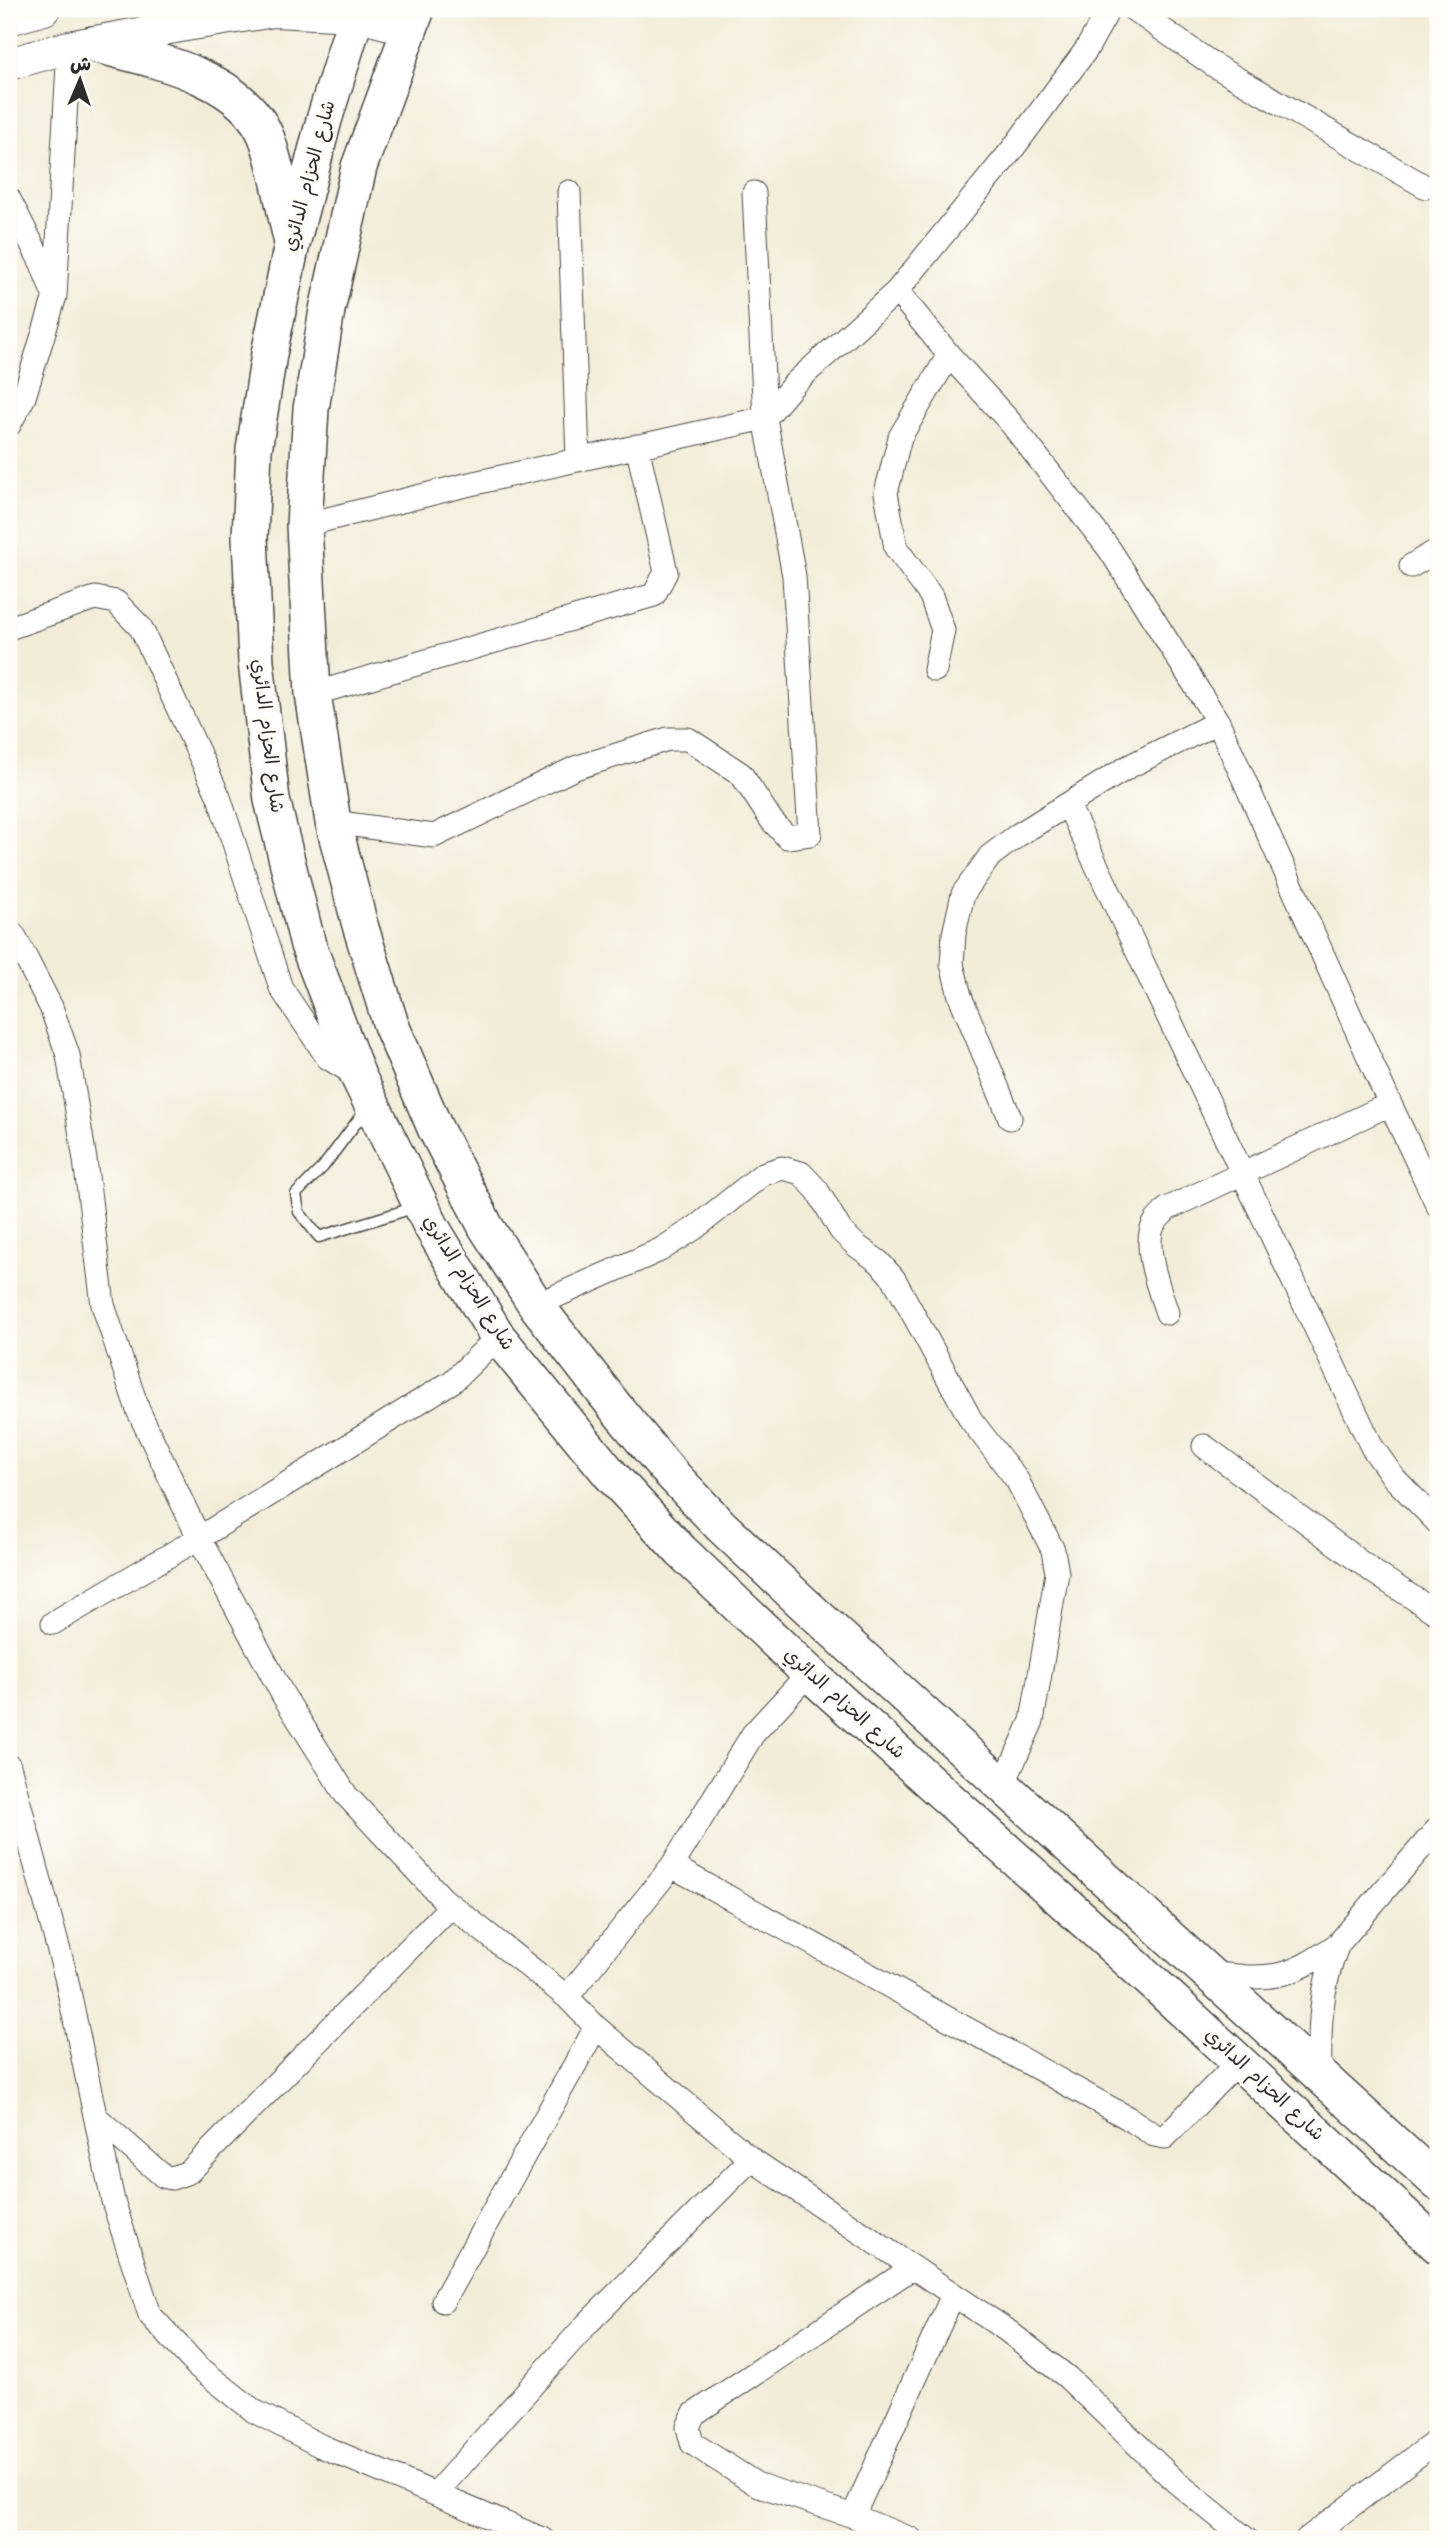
<svg xmlns="http://www.w3.org/2000/svg" width="1447" height="2548" font-family="Kalam,'Playpen Sans Arabic',sans-serif">
<style>
.lines{fill:none;stroke-linecap:round;stroke-linejoin:round}
.lane-casing{stroke:#494845;stroke-width:13}
.street-casing{stroke:#494845;stroke-width:25}
.secondary-casing{stroke:#494845;stroke-width:34}
.primary-casing{stroke:#494845;stroke-width:38}
.lane{stroke:#fff;stroke-width:10}
.street{stroke:#fff;stroke-width:23}
.secondary{stroke:#fff;stroke-width:32}
.primary{stroke:#fff;stroke-width:35}
.labels{text-anchor:middle;dominant-baseline:central;stroke-width:7;stroke-linejoin:round;paint-order:stroke}
.street-label{font-size:19px;fill:#2b2b2b;stroke:#fdfcf7}
</style>
<rect width="100%" height="100%" fill="#fdfcf7"/>
<filter id="ink" filterUnits="userSpaceOnUse"><feTurbulence type="fractalNoise" baseFrequency=".0143" numOctaves="2"/><feDisplacementMap in="SourceGraphic" scale="14" xChannelSelector="R" yChannelSelector="G"/><feConvolveMatrix kernelMatrix="1 2 1 2 8 2 1 2 1" color-interpolation-filters="sRGB"/></filter>
<filter id="wash" filterUnits="userSpaceOnUse"><feTurbulence type="fractalNoise" baseFrequency=".00686" numOctaves="4" result="noise"/><feDisplacementMap in="SourceGraphic" scale="28" xChannelSelector="R" yChannelSelector="G"/><feGaussianBlur stdDeviation="1.57" result="paint"/><feColorMatrix in="noise" values="0 0 0 0 0 0 0 0 0 0 0 0 0 0 0 0 0 1.4 0 .05"/><feComposite in="paint" operator="in"/></filter>
<g filter="url(#wash)">
<rect width="100%" height="100%" fill="#f3ecd8"/>
</g>
<g filter="url(#ink)">
<g class="lines">
<defs>
<path id="lane" d="M 367,1108 L 323,1167 L 296,1194 L 299,1212 L 319,1237 L 416,1207"/>
<path id="street" d="M 1133,9 L 1215,66 L 1426,187
M 569,192 L 578,460
M 9,199 L 42,264 L 52,290
M 897,291 L 949,355 L 1010,422 L 1110,550 L 1218,722 L 1390,1104 L 1438,1206
M 9,425 L 24,397 L 55,296 L 69,47
M 304,525 L 470,484 L 765,418 L 795,383 L 897,291 L 1011,151 L 1086,50 L 1105,16 L 1106,9
M 1411,566 L 1438,550
M 9,628 L 95,598 L 116,602 L 141,628 L 219,797 L 281,988 L 328,1058 L 358,1076
M 935,670 L 943,630 L 931,596 L 896,548 L 886,493 L 900,437 L 949,355
M 313,694 L 654,595 L 666,572 L 637,446
M 1068,805 L 1372,1447 L 1394,1478 L 1438,1523
M 333,822 L 434,836 L 575,768 L 668,739 L 688,739 L 741,774 L 772,821 L 787,837 L 810,834 L 794,576 L 765,418 L 754,193
M 9,931 L 15,937 L 51,1007 L 68,1055 L 85,1160 L 103,1305 L 138,1410 L 199,1538 L 283,1695 L 346,1795 L 443,1899 L 567,1997 L 596,2027 L 751,2159 L 1005,2329 L 1067,2377 L 1175,2481 L 1246,2539
M 1010,1118 L 960,996 L 952,964 L 954,934 L 963,894 L 990,856 L 1018,835 L 1128,767 L 1218,722
M 536,1305 L 660,1250 L 695,1228 L 763,1174 L 782,1168 L 801,1173 L 817,1190 L 841,1231 L 857,1246 L 879,1262 L 894,1279 L 971,1420 L 1017,1480 L 1053,1550 L 1057,1573 L 1032,1721 L 1003,1785
M 1167,1313 C 1160,1291 1140,1242 1156,1221 C 1159,1217 1164,1213 1167,1209 L 1390,1104
M 1204,1446 L 1375,1573 L 1438,1614
M 53,1623 L 199,1538 L 453,1381 L 498,1337
M 9,1766 L 66,1977 L 113,2201 L 150,2315 L 197,2366 L 254,2411 L 321,2446 L 542,2539
M 672,1866 L 1128,2118 L 1154,2135 L 1165,2137 L 1239,2061
M 1209,1973 C 1270,1981 1287,1980 1338,1944 L 1438,1828
M 567,1997 L 672,1866 L 753,1734 L 809,1673
M 1320,2076 C 1319,2029 1320,1988 1338,1944
M 95,2116 L 163,2176 L 172,2178 L 189,2172 L 451,1906
M 443,2301 L 596,2027
M 436,2493 L 586,2325 L 751,2159
M 853,2516 L 953,2295
M 911,2539 L 853,2516 L 756,2484 L 692,2443 L 688,2427 L 694,2414 L 912,2268
M 1307,2539 L 1438,2440"/>
<path id="secondary" d="M 9,19 L 44,9
M 9,64 L 69,47 L 180,26 L 274,11 L 355,15 L 409,29"/>
<path id="primary" d="M 358,9 L 324,120 L 292,244 L 269,354 L 254,450 L 250,538 L 256,662 L 272,800 L 308,945 L 358,1076 L 431,1226 L 498,1337 L 610,1474 L 681,1551 L 809,1673 L 1157,1986 L 1438,2246
M 417,9 L 359,167 L 327,310 L 311,409 L 304,525 L 313,694 L 333,822 L 360,925 L 391,1025 L 435,1128 L 486,1227 L 536,1305 L 616,1408 L 665,1467 L 721,1526 L 803,1603 L 1438,2183
M 93,44 C 150,59 244,76 267,139 C 278,170 283,206 291,238"/>
</defs>
<!-- lane casing -->
<use href="#lane" class="lane-casing"/>
<!-- street casing -->
<use href="#street" class="street-casing"/>
<!-- secondary casing -->
<use href="#secondary" class="secondary-casing"/>
<!-- primary casing -->
<use href="#primary" class="primary-casing"/>
<!-- lane -->
<use href="#lane" class="lane"/>
<!-- street -->
<use href="#street" class="street"/>
<!-- secondary -->
<use href="#secondary" class="secondary"/>
<!-- primary -->
<use href="#primary" class="primary"/>
</g>
</g>
<g class="labels">
<!-- street labels -->
<g class="street-label">
<text transform="translate(310 176) rotate(-75)">شارع الحزام الدائري</text>
<text transform="translate(267 736) rotate(83)">شارع الحزام الدائري</text>
<text transform="translate(468 1283) rotate(58)">شارع الحزام الدائري</text>
<text transform="translate(844 1704) rotate(42)">شارع الحزام الدائري</text>
<text transform="translate(1264 2085) rotate(43)">شارع الحزام الدائري</text>
</g>
</g>
<!-- margin -->
<rect width="1447" height="2548" fill="none" stroke="#fdfcf7" stroke-width="35"/>
<!-- north arrow -->
<g transform="translate(80 80) rotate(2)" stroke="#fdfcf7" stroke-width="5" paint-order="stroke">
<path d="M0-5L12 26L0 18L-12 26Z" fill="#2b2b2b"/>
<text y="-10" font-size="19" font-weight="bold" text-anchor="middle" fill="#2b2b2b">ش</text>
</g>
</svg>
